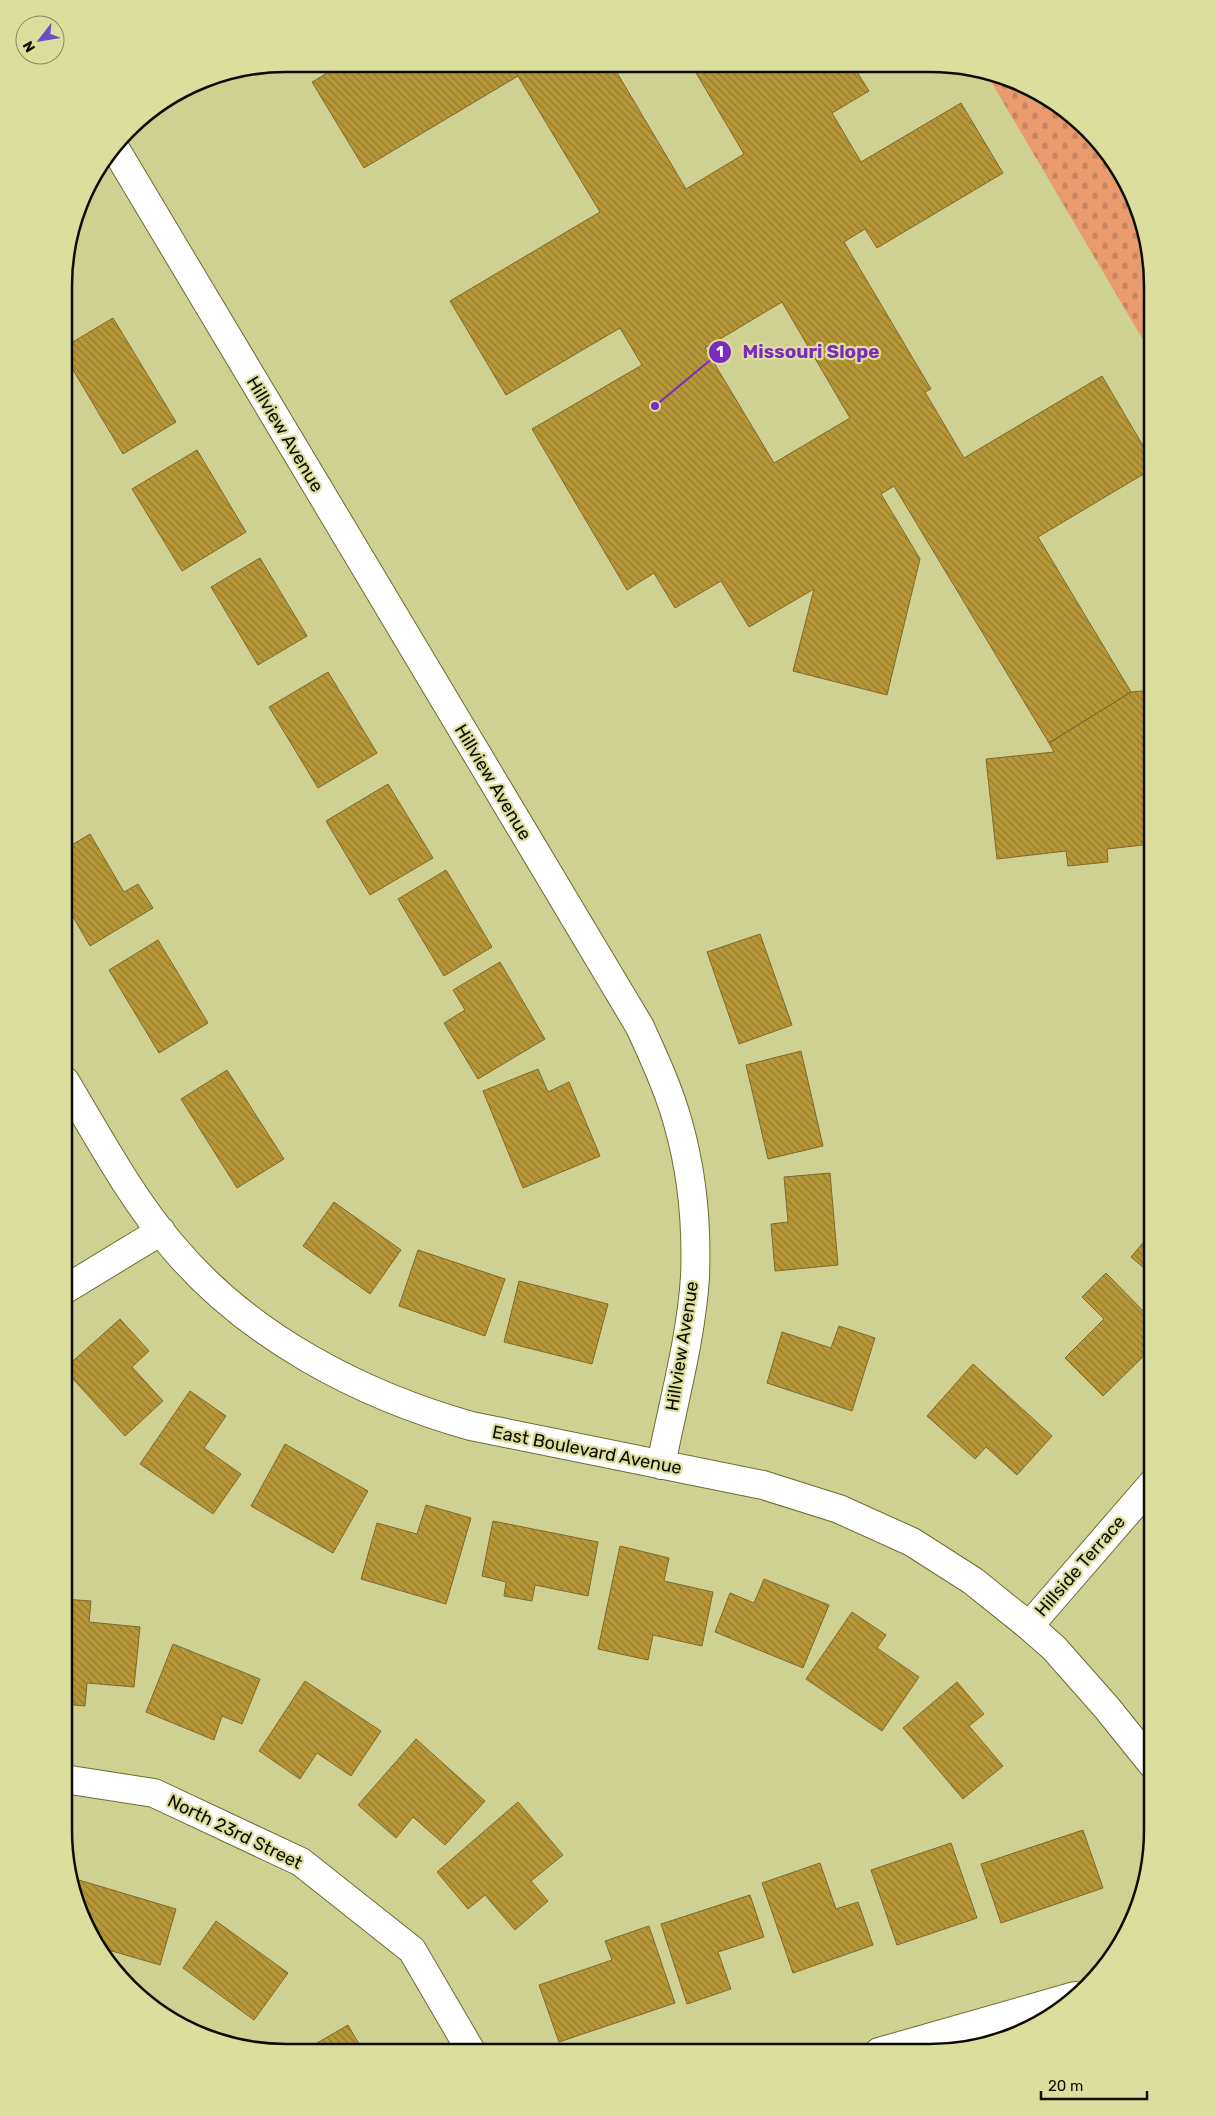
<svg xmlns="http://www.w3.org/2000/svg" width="1216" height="2116" font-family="Rubik,sans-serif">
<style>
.cemetery{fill:url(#cemetery-stones)}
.building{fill:url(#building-back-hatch);stroke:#7f6a2e;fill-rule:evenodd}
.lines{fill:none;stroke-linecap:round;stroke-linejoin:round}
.street-casing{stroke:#6c6d31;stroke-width:30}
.street{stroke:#fff;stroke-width:28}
.labels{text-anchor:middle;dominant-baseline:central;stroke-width:4.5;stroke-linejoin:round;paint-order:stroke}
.street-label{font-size:18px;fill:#0d0c00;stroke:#dcde9e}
.rim{fill:none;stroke:#0d0c00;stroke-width:2.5}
.leader{fill:none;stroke:#7b2cbf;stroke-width:2}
.callout-dot{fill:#7b2cbf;stroke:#dcde9e;stroke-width:2}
.mark-label{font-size:15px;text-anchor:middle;font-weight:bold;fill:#fff}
.callout-label{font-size:19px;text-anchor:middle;font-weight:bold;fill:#7b2cbf;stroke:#dcde9e;stroke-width:4.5;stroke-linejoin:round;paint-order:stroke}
</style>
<defs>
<pattern id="cemetery-stones" width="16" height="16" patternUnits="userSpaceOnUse" patternTransform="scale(1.25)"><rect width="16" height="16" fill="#ea9b6e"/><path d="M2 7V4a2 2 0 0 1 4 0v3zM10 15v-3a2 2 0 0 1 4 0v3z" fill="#c8845e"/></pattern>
<pattern id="building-back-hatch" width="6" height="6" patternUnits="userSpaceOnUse" patternTransform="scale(1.25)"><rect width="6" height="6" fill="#b79738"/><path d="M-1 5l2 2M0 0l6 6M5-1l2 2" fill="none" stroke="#937a2d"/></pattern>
</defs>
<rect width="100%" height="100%" fill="#cfd192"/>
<!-- cemetery -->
<path class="cemetery" d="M 986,73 L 1028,87 L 1076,119 L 1115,163 L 1140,215 L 1152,287 L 1152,355 Z"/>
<!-- building -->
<path class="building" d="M 342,64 L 613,66 L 686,189 L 744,154 L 692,66 L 854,67 L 869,91 L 832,113 L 861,162 L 961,103 L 1003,173 L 877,248 L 865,229 L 844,242 L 931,389 L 925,392 L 964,458 L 1102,376 L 1152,461 L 1152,469 L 1038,537 L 1131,692 L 1049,743 L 894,486 L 881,494 L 920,559 L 887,695 L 793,671 L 814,589 L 749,627 L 721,581 L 675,608 L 654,573 L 627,590 L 532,429 L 642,365 L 620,328 L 506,395 L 450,301 L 600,212 L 518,76 L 364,168 L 312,82 ZM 782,302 L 850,418 L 774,463 L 705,348 Z
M 113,318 L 176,422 L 123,454 L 66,358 L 66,346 Z
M 197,450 L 246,532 L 182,571 L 132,489 Z
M 260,558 L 307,636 L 258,665 L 211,587 Z
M 328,672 L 377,753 L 318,788 L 269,707 Z
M 1152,690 L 1152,844 L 1107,849 L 1108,862 L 1068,866 L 1066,851 L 997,859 L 986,759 L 1054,752 L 1049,743 L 1131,692 Z
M 388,784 L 433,858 L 370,895 L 326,821 Z
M 90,834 L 124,892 L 138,884 L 153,908 L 90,946 L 65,903 L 65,849 Z
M 446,870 L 492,947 L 444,976 L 398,899 Z
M 760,934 L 792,1025 L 739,1044 L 707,952 Z
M 158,940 L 208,1023 L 159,1053 L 109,970 Z
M 500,962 L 545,1039 L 478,1079 L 444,1023 L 465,1010 L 453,990 Z
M 801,1051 L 823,1146 L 768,1159 L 746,1065 Z
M 538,1069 L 548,1092 L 569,1082 L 600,1156 L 523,1188 L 483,1091 Z
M 227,1070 L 284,1159 L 237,1188 L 181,1099 Z
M 830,1173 L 838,1265 L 775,1271 L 771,1224 L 788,1222 L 784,1177 Z
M 334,1202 L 401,1250 L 370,1294 L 303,1246 Z
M 1152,1232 L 1152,1275 L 1131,1257 Z
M 418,1250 L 505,1279 L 485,1336 L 399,1306 Z
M 1106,1273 L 1152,1320 L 1152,1348 L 1103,1396 L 1065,1358 L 1104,1319 L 1082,1297 Z
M 519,1281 L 608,1304 L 592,1364 L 504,1342 Z
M 120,1319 L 149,1351 L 132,1367 L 163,1401 L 125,1436 L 64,1369 Z
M 839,1326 L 875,1338 L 852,1411 L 767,1383 L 782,1332 L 831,1348 Z
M 973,1364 L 1052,1436 L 1017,1475 L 986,1447 L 975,1459 L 927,1416 Z
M 190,1391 L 226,1416 L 204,1448 L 241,1474 L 213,1514 L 140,1464 Z
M 285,1444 L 368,1491 L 333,1553 L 251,1506 Z
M 426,1505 L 471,1518 L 446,1604 L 361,1579 L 377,1523 L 417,1534 Z
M 493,1521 L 598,1542 L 588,1596 L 535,1585 L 532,1601 L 504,1596 L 506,1582 L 482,1576 Z
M 620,1546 L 669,1558 L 664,1581 L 713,1592 L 702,1646 L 653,1635 L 648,1660 L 598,1649 Z
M 764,1579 L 829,1605 L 803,1668 L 715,1632 L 730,1593 L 754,1603 Z
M 64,1599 L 91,1601 L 89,1622 L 140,1627 L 134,1687 L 87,1683 L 85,1706 L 64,1704 Z
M 852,1612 L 886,1635 L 877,1648 L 919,1677 L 882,1731 L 806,1679 Z
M 173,1644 L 260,1679 L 242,1724 L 222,1716 L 214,1740 L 146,1712 Z
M 305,1681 L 381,1731 L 351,1776 L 317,1753 L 300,1779 L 259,1751 Z
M 957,1682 L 984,1714 L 969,1726 L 1003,1766 L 963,1799 L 903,1728 Z
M 416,1739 L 485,1801 L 445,1845 L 413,1817 L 396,1838 L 358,1805 Z
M 518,1802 L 563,1855 L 531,1881 L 548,1901 L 515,1930 L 485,1895 L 468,1909 L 437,1872 Z
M 1083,1830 L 1103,1888 L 1001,1923 L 981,1864 Z
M 951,1843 L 977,1918 L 897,1945 L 871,1870 Z
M 820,1863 L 836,1909 L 858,1902 L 873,1945 L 793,1973 L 762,1883 Z
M 79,1880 L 176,1909 L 160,1965 L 98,1947 L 76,1901 L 75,1895 Z
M 750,1895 L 764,1937 L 718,1952 L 731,1989 L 687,2004 L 661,1924 Z
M 216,1921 L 288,1973 L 254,2020 L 183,1968 Z
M 649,1926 L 675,2003 L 559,2042 L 539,1985 L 612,1960 L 605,1941 Z
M 348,2025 L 363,2051 L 305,2050 Z"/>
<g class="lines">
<defs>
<path id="street" d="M 116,150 L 640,1027 C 654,1058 669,1090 678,1123 C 692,1172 697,1226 695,1277 C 691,1340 673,1403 661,1465
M 65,1081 C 99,1138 131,1198 174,1248 C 249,1337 361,1395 471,1426 L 763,1485 L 839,1509 L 912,1542 L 973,1581 L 1029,1626 L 1054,1648 L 1107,1708 L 1152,1764
M 64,1290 L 161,1231
M 1029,1626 L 1152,1484
M 64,1779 L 154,1793 L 301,1862 L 412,1950 L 471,2051
M 879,2052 L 1075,1996"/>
</defs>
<!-- street casing -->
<use href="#street" class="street-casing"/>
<!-- street -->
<use href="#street" class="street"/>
</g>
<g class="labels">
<!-- street labels -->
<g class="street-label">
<text transform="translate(285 434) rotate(59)">Hillview Avenue</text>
<text transform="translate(493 782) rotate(59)">Hillview Avenue</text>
<text transform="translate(682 1346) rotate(-81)">Hillview Avenue</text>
<text transform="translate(587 1450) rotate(11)">East Boulevard Avenue</text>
<text transform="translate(1080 1566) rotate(-49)">Hillside Terrace</text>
<text transform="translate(235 1832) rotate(26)">North 23rd Street</text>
</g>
</g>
<!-- crop -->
<path d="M0 0H1216V2116H0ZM286 72H930A214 214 0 0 1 1144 286V1830A214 214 0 0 1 930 2044H286A214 214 0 0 1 72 1830V286A214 214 0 0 1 286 72Z" fill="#dcde9e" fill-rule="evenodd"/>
<path class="rim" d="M286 72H930A214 214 0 0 1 1144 286V1830A214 214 0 0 1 930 2044H286A214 214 0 0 1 72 1830V286A214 214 0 0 1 286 72Z"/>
<!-- callouts -->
<path class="leader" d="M655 406L720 352"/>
<g class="callout-dot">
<circle cx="655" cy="406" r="5"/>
<circle cx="720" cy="352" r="12"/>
</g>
<g class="mark-label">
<text x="720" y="357">1</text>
</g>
<g class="callout-label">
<text x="811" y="358">Missouri Slope</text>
</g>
<!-- north arrow -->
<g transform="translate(40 40) rotate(239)"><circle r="24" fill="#dcde9e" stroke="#898a5f"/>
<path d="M0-4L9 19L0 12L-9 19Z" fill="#6b4dc6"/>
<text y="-8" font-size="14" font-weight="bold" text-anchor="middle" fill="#0d0c00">N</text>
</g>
<!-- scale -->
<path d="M1041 2091v8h106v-8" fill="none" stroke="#0d0c00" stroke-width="2.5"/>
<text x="1048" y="2091" font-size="15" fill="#0d0c00" stroke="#dcde9e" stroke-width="4" paint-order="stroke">20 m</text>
</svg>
